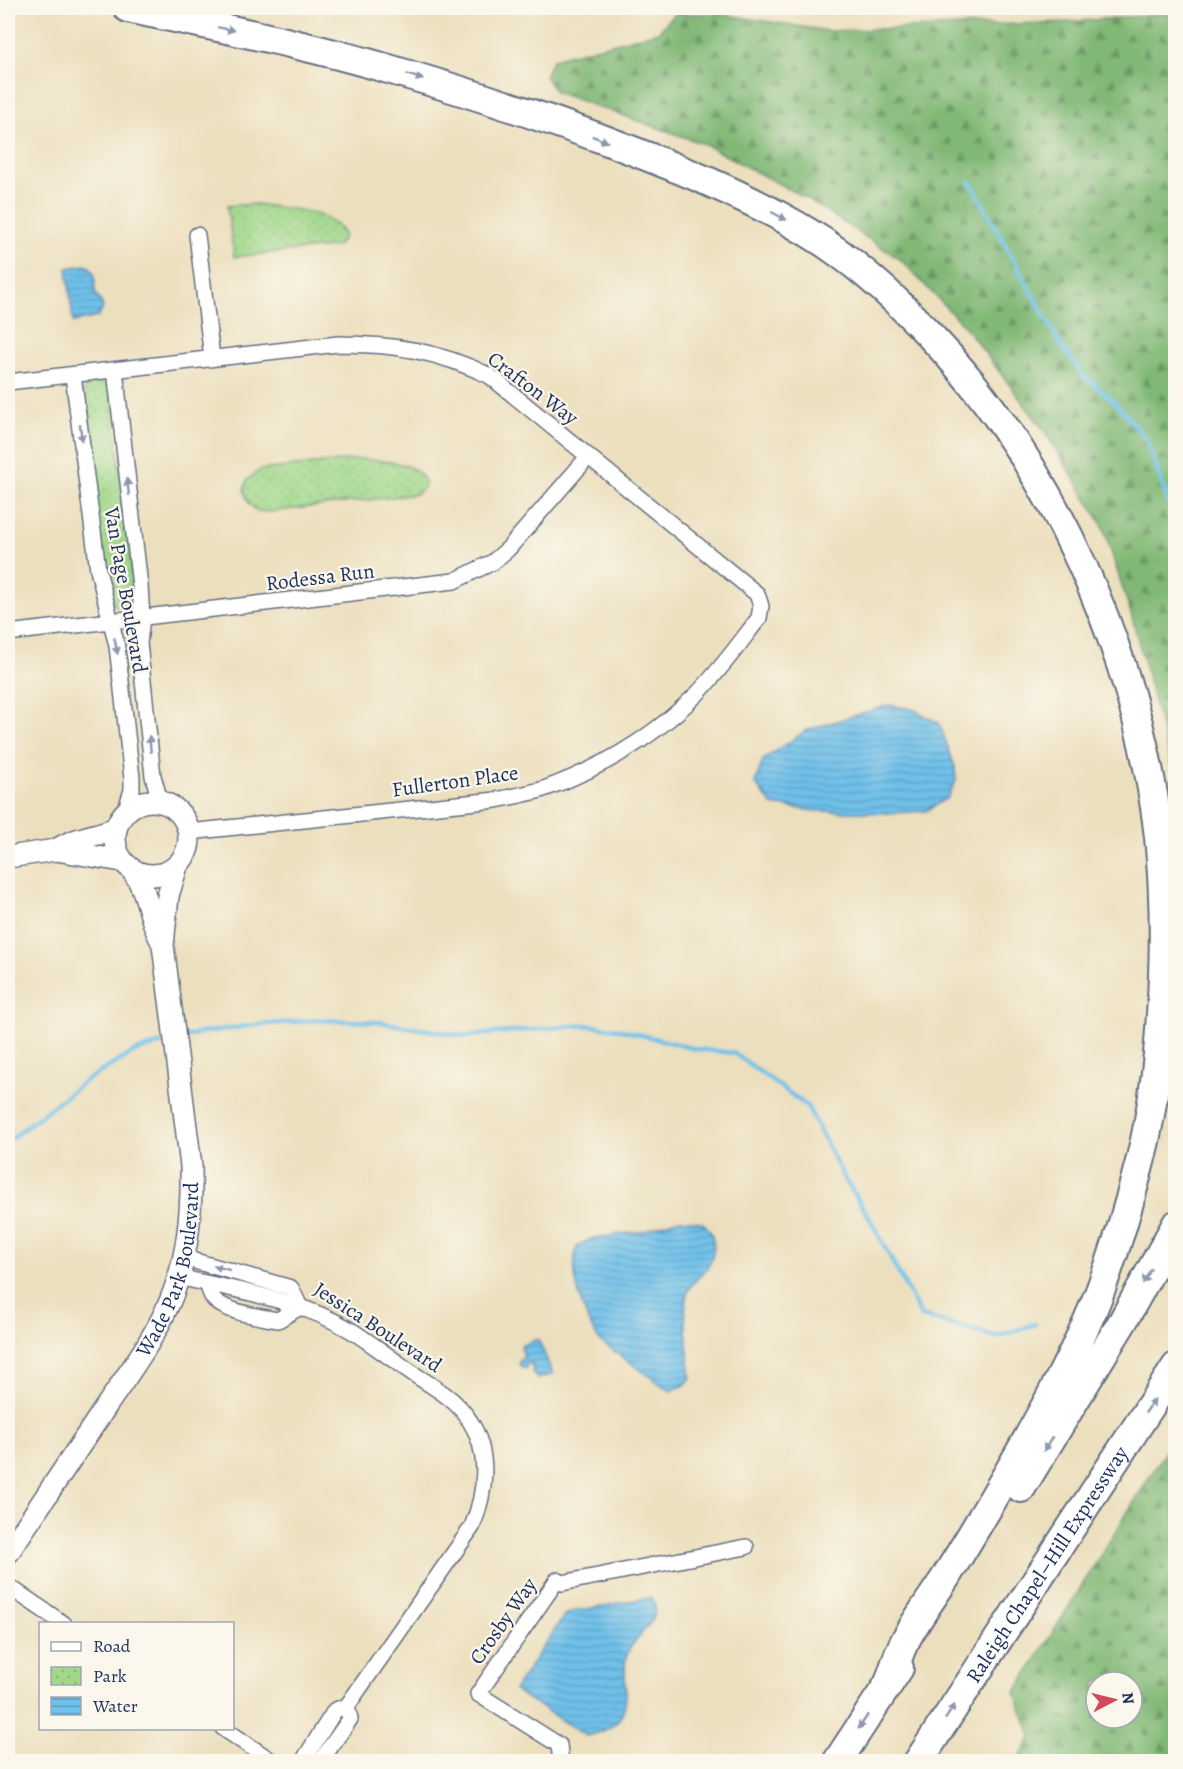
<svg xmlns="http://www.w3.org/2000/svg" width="1183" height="1769" font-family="Alegreya,serif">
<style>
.forest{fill:url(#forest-firs);stroke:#4e746a;stroke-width:1.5;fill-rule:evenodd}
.park{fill:url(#park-dots);stroke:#5e8374;stroke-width:1.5}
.water{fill:url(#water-rules);stroke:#4578a4;stroke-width:1.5}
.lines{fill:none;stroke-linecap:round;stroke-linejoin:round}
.stream{stroke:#6fc1ea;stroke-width:4.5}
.street-casing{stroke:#646d7f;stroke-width:18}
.secondary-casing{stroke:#646d7f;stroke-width:24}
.highway-casing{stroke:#646d7f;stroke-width:32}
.street{stroke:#fff;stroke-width:15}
.secondary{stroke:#fff;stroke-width:21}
.highway{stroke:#fff;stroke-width:28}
.oneway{fill:#8d97ae}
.labels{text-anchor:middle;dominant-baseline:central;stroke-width:4.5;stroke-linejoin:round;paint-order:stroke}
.street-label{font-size:21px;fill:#1b2f5e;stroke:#fbf7ec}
</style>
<defs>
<pattern id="forest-firs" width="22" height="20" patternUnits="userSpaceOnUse" patternTransform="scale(1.5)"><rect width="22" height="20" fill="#80b875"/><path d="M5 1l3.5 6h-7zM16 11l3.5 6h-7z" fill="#689663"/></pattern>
<pattern id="park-dots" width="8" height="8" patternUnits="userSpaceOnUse" patternTransform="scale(1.5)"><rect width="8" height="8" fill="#a0d789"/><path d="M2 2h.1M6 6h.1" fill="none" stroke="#89b979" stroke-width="1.8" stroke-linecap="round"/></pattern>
<pattern id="water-rules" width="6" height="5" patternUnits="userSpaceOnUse" patternTransform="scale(1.5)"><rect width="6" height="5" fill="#6fc1ea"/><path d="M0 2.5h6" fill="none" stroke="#5a9dc1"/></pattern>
</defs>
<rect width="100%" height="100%" fill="#fbf7ec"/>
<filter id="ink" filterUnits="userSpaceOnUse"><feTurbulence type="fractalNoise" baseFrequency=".0167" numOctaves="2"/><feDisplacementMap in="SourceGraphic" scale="12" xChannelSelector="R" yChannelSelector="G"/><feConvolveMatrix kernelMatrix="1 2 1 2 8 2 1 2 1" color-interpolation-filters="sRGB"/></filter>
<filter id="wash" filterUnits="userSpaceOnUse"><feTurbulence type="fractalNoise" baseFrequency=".008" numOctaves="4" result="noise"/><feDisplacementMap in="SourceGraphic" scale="24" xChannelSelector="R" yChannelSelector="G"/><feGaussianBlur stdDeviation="1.35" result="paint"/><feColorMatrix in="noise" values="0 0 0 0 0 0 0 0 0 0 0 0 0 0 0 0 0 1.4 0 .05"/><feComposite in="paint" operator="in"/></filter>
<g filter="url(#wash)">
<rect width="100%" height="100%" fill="#ecdfbd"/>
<!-- forest -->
<path class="forest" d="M 1175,13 L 1176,13 L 1175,781 L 1132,617 L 1103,526 L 1047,434 L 966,328 L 901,260 L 809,200 L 704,144 L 555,92 L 545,76 L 553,59 L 658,32 L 675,14 L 720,14 L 829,31 L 1067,22 Z
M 1175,1436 L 1175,1761 L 1017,1761 L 1032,1737 L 1015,1693 ZM 1096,1682 L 1132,1682 L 1132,1718 L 1096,1718 Z"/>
<!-- park -->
<path class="park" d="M 257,204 C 285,210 328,207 344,234 L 342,240 L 337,246 L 234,257 L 227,206 Z
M 99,381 L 106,384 L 112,398 L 132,572 L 129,604 L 115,606 L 105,576 L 83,401 L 84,388 L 90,383 Z
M 359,459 C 379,461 415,460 425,481 L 423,489 L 416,494 L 270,512 L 257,511 L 249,504 L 244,490 L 247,480 L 260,470 Z"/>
<!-- water -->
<path class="water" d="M 86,265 C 98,271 94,281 95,291 C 97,302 110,304 97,317 L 73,322 L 67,268 Z
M 889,705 L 912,709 L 939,723 L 955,767 L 956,781 L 947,798 L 926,811 L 891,813 L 816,811 L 772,805 L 755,783 L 763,760 L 807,730 Z
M 679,1219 C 686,1220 696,1220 702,1223 C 716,1230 716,1253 709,1265 C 703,1276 691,1280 687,1294 C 682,1310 689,1359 691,1378 L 685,1385 L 670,1391 L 600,1341 C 583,1318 569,1274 577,1246 L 593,1238 L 644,1231 Z
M 538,1339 L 553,1374 L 538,1379 L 534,1375 L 531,1363 L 527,1364 L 526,1368 L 522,1368 L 519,1364 L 520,1359 L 524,1357 L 521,1346 Z
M 651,1597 C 666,1619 636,1633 628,1652 C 620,1671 631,1693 623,1712 C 617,1727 601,1733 586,1736 L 514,1690 L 564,1616 L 571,1612 Z"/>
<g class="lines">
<!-- stream -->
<path class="stream" d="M 970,181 L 1060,344 L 1083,375 L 1114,401 L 1146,439 L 1176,524
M 181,1038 L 200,1033 L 255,1025 L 318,1020 L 379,1022 L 464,1036 L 585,1025 L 618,1029 L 696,1049 L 734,1053 L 807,1106 L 845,1180 L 869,1217 L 921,1316 L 997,1337 L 1035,1324
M 8,1141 L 85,1081 L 136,1051 L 170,1041"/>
</g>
</g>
<g filter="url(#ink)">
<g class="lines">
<defs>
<path id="street" d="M 197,235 L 212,358
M 115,370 L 140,586 L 142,618 L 139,643 L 153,776 L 160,801
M 73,375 L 98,570 L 117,646 L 132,778 L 132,790 L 125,812
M 8,382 L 338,344 C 395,344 438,351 490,376 L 757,594 L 761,606 L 759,618 C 739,644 719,672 696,695 C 652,738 598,770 541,790 C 526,794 511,797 496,800 L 189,832
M 8,633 L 454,581 L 493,562 L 508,549 L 588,457
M 184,1258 L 291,1288 L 300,1307
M 178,1277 C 236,1290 301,1300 352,1331 C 371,1343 389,1357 408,1370 C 423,1381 443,1391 456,1404 C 491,1438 489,1485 472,1527 L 347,1706 L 335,1710 L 305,1758 L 307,1762
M 207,1284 C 209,1288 210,1294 213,1298 C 223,1312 261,1317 278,1320 L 300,1307
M 8,1586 L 64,1624
M 223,1728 L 273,1762
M 320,1762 L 350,1719 L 347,1706
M 561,1762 L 559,1745 L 478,1694 L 557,1580 L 562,1583 L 746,1547"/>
<g id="secondary">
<circle cx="152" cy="838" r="37"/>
<path d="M 56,850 C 73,838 97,836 116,828"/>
<path d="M 8,857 L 56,850 L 122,861"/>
<path d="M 131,869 C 149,891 148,919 162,942"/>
<path id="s1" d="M 8,1553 C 41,1504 74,1454 107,1405 C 131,1370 159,1332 174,1291 C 189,1251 192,1209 191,1166 L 163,945 L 168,896 L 177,866"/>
</g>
<g id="highway">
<path d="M 128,8 C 216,27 306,44 392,70 C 464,91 535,114 605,140 C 675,167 745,194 809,233 C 852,259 892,295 926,331 C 1053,462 1138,656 1159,837 C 1165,896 1165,955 1161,1014 C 1158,1068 1151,1124 1136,1177 C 1124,1222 1110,1268 1092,1311 C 1069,1365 1040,1417 1011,1468 C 989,1506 967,1543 944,1580 C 931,1599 917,1619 906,1639 C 898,1653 894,1669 889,1683"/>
<path d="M 1021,1488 L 1123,1321 L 1176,1225"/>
<path d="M 837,1762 L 899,1668"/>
<path id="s2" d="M 918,1762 L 1176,1367"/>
</g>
</defs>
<!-- street casing -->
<use href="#street" class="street-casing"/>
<!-- secondary casing -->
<use href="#secondary" class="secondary-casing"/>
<!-- highway casing -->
<use href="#highway" class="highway-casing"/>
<!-- street -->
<use href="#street" class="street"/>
<!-- secondary -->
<use href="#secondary" class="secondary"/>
<!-- highway -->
<use href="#highway" class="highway"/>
</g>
<!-- one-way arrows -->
<defs><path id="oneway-solid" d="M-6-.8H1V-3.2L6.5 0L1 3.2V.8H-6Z" transform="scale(1.5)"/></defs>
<g class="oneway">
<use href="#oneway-solid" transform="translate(226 29) rotate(12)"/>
<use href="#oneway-solid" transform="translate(415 77) rotate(18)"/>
<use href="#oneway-solid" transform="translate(600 139) rotate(21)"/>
<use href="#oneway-solid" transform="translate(779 216) rotate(28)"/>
<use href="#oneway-solid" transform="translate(81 433) rotate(83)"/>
<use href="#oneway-solid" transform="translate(128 487) rotate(-97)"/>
<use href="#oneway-solid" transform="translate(116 646) rotate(79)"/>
<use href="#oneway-solid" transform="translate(150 744) rotate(-96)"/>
<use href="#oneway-solid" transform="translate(222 1268) rotate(-165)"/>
<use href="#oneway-solid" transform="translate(1147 1276) rotate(119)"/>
<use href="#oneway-solid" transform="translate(1150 1406) rotate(-56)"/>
<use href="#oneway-solid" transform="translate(1048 1444) rotate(121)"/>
<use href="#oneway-solid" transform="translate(950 1712) rotate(-57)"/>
<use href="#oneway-solid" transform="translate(863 1722) rotate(124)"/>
</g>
</g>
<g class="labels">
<!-- street labels -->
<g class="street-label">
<text transform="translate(533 388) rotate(37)">Crafton Way</text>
<text transform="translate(320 577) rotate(-7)">Rodessa Run</text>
<text transform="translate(126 590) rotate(80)">Van Page Boulevard</text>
<text transform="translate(455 781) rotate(-8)">Fullerton Place</text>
<text stroke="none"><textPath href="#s1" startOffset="330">Wade Park Boulevard</textPath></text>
<text transform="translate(378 1327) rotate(33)">Jessica Boulevard</text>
<text stroke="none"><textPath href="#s2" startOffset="236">Raleigh Chapel–Hill Expressway</textPath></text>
<text transform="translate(503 1621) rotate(-55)">Crosby Way</text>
</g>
</g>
<!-- margin -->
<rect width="1183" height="1769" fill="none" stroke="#fbf7ec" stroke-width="30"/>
<!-- legend -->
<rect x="39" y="1622" width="195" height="108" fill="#fbf7ec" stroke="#a1a7b3" stroke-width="1.5"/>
<rect x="51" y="1642" width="30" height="9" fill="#ffffff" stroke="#a1a7b3" stroke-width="1.5"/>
<text x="93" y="1652" font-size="18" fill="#1b2f5e">Road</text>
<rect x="51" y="1667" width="30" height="18" fill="url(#park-dots)" stroke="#a1a7b3" stroke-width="1.5"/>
<text x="93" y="1682" font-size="18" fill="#1b2f5e">Park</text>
<rect x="51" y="1697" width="30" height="18" fill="url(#water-rules)" stroke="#a1a7b3" stroke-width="1.5"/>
<text x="93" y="1712" font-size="18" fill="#1b2f5e">Water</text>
<!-- north arrow -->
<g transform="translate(1114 1700) rotate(83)"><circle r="28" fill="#fbf7ec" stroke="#a1a7b3" stroke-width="1.5"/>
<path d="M0-4.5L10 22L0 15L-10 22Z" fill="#d1495b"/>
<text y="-9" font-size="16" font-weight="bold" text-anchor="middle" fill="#1b2f5e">N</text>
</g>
</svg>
